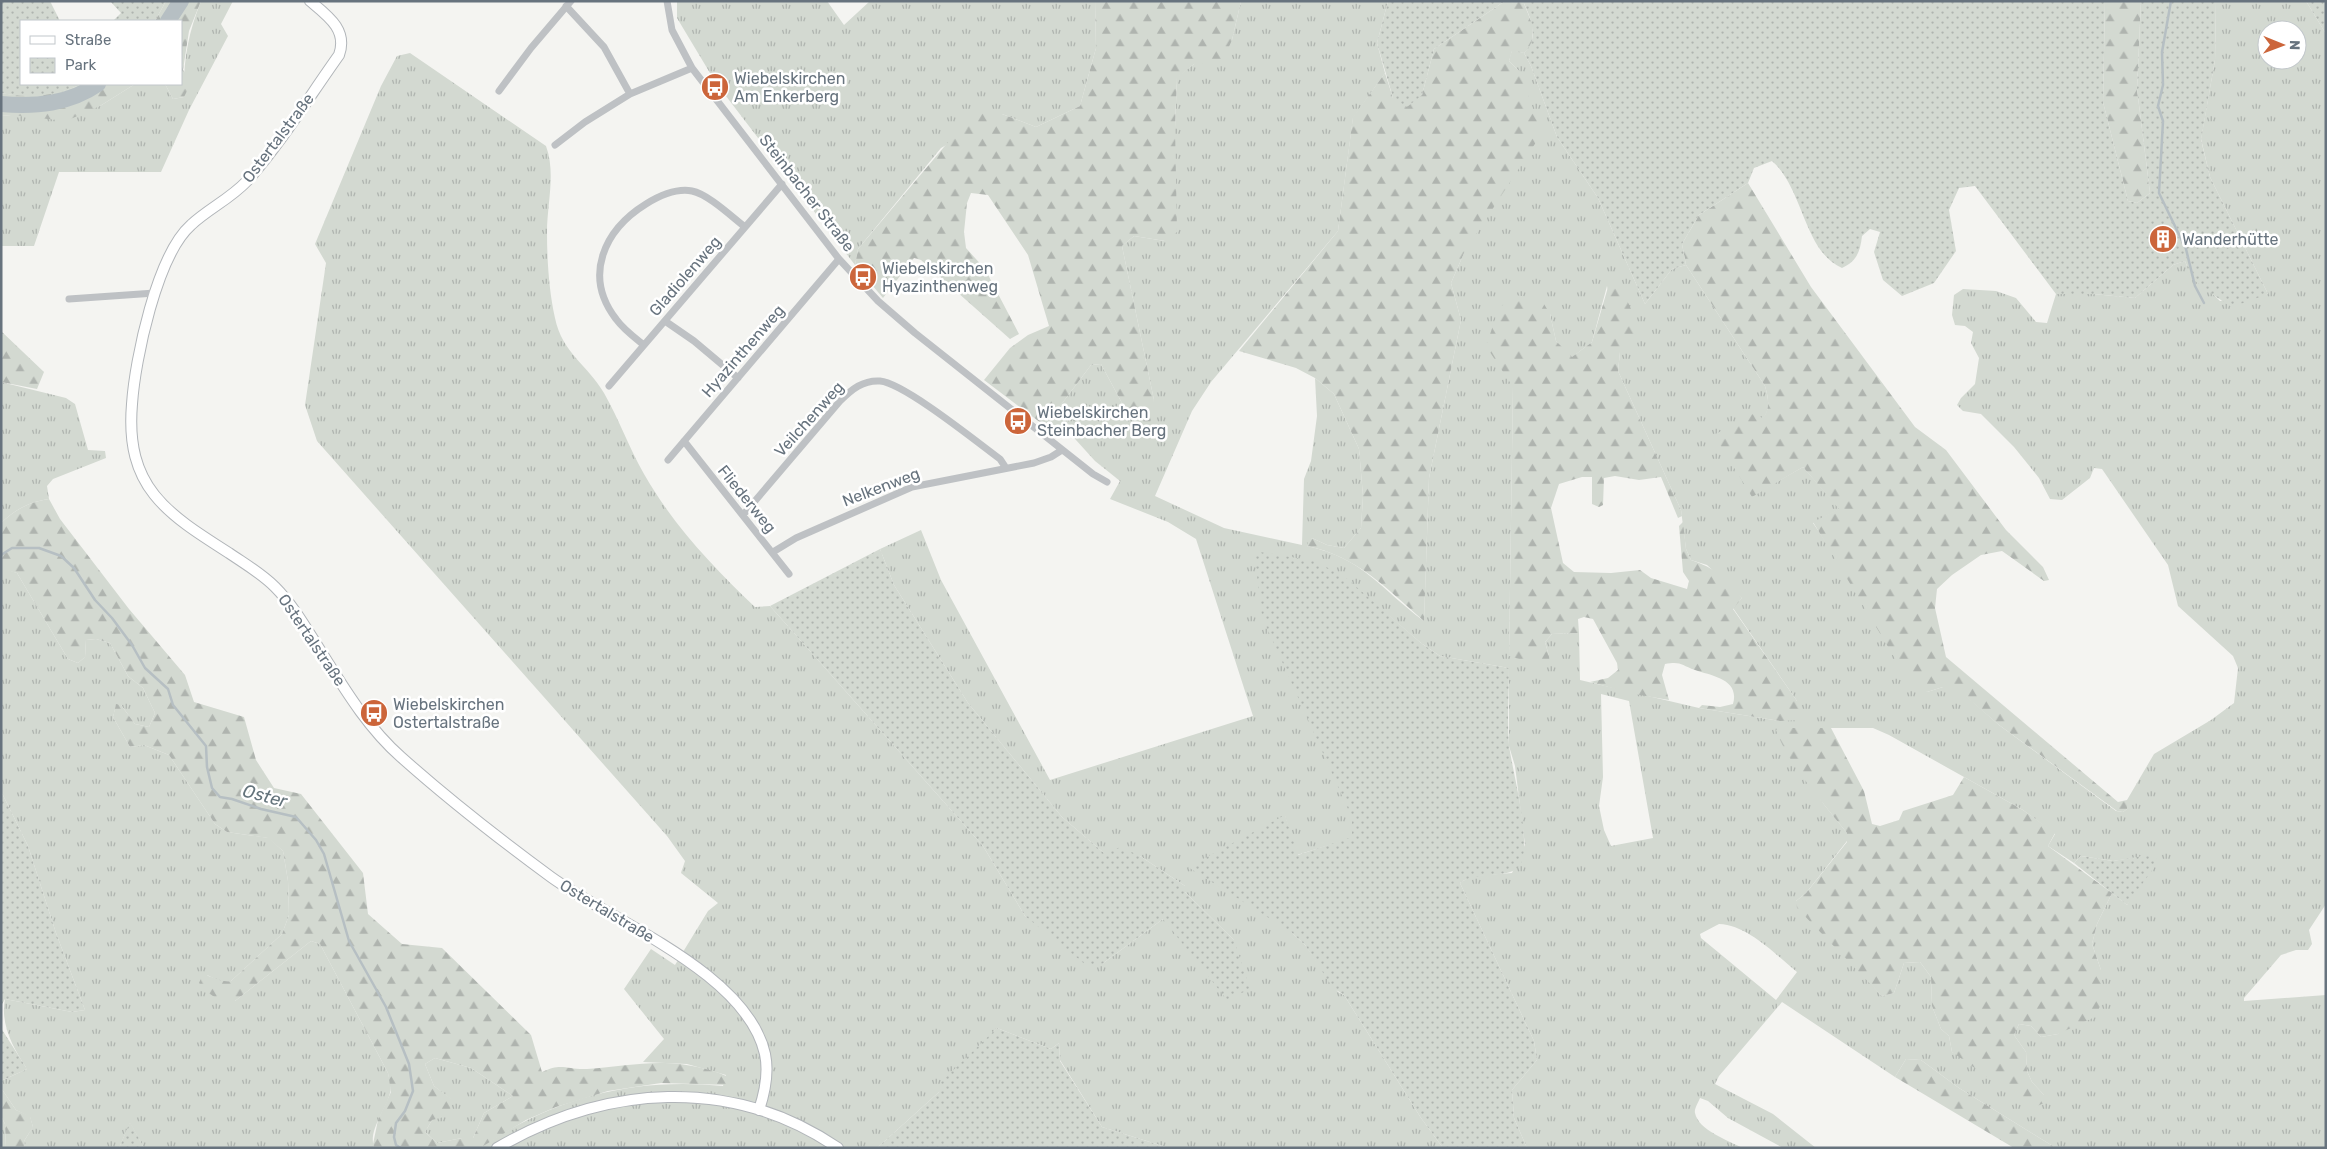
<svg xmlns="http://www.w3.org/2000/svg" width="2327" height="1149" font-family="Rubik,sans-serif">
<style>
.grass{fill:url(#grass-tufts);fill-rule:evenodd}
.forest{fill:url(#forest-firs);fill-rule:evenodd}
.park{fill:url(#park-dots)}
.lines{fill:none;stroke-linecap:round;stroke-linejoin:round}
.stream{stroke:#b6bfc3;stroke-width:2.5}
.river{stroke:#b6bfc3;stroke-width:16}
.secondary-casing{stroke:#b1b5b9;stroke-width:12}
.minor{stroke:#bec1c4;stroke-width:7}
.secondary{stroke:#fff;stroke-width:10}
.labels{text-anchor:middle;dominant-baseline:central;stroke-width:5;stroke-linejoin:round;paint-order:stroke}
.poi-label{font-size:16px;fill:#67737e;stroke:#fff;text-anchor:start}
.street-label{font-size:16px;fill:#67737e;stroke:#fff}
.water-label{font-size:18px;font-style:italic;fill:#63737b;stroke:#fff}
</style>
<defs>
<pattern id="grass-tufts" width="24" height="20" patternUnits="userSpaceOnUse" patternTransform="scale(1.25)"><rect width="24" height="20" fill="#d3d9d1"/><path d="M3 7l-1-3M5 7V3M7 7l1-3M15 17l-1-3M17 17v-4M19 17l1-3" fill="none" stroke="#afb4af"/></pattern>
<pattern id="forest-firs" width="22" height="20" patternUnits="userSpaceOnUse" patternTransform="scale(1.25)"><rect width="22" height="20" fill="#d3d9d1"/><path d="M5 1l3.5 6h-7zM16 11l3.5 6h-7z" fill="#afb4af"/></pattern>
<pattern id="park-dots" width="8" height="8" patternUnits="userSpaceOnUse" patternTransform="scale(1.25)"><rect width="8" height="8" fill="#d3d9d1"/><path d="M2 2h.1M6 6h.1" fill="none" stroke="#afb4af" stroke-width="1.8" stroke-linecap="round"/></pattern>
</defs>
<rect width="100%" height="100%" fill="#f4f4f1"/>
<!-- grass -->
<path class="grass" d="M 201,1 L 233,1 L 221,24 L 228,36 L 189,110 L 161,172 L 59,172 L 34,246 L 1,246 L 1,116 L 100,106 L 135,84 L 165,84 L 173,99 L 184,97 C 183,61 188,34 201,1 Z
M 677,1 L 827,1 L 844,25 L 870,1 L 1095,1 L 1096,48 L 1080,106 L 1036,127 L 1002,114 L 941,148 L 858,249 L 855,265 L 716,83 L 677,18 Z
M 1241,1 L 1388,1 L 1377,43 L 1385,73 L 1353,118 L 1338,231 L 1211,382 L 1192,411 L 1155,496 L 1224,528 L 1302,545 L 1304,479 L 1311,461 L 1317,416 L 1315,378 L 1334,394 L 1359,449 L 1363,496 L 1361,528 L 1344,548 L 1327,545 L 1312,538 L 1307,546 C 1364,558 1381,590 1424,621 L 1429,478 L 1461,320 L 1451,283 L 1464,253 L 1519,71 L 1509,61 L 1512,50 L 1524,53 L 1531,66 L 1557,137 L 1598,198 L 1645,304 L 1672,269 L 1686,265 L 1765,386 C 1768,397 1771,408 1763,419 L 1752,496 L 1803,467 L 1840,509 L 1813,523 L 1927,692 L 1943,687 L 1956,687 L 1999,725 L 2116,811 L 2123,812 L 2127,809 L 2127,800 L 2154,754 L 2211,720 L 2234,703 L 2238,668 L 2233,656 L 2178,606 L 2168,565 L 2102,469 L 2094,468 L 2090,478 L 2062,500 L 2050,499 L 2039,478 L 2014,447 L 1981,414 L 1963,411 L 1957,405 L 1961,398 L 1975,384 L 1979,358 L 1971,343 L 1973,332 L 1965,326 L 1955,325 L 1952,315 L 1954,295 L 1963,289 L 1996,291 L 2016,298 L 2036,322 L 2047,323 L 2056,294 L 2093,294 L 2135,298 L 2173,265 L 2185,261 L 2191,277 L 2207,288 L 2220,301 L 2268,294 L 2210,177 L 2201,139 L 2215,60 L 2216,1 L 2306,1 L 2326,34 L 2326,904 L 2309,930 L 2312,944 L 2308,950 L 2296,950 L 2281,955 L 2244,998 L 2244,1001 L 2326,995 L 2326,1148 L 2056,1148 L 1959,1088 L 1921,1060 L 1906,1059 L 1895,1077 L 1782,1002 L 1719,1076 L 1715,1084 L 1773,1114 L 1816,1148 L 1783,1148 L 1728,1118 L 1708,1101 L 1700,1098 C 1698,1103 1694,1109 1695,1113 C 1698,1130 1729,1141 1743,1148 L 1527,1148 L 1514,1118 L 1512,1090 L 1537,1060 L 1534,1041 L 1460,883 L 1471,876 L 1512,873 L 1525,845 L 1515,766 L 1509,746 L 1509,668 L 1440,656 L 1421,643 L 1387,614 L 1352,818 L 1352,838 L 1297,855 L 1285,816 L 1291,932 L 1305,945 L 1338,992 L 1344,995 L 1421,1118 L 1443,1148 L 1169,1148 L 1102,1127 L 1060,1060 L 1059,1043 L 1051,1049 L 997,1028 L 939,1092 L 877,1148 L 480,1148 C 554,1097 635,1077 723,1086 L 726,1075 L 687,1064 L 643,1062 L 664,1039 L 624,989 L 651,949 L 675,965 L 708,911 L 718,903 L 681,873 L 685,861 L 667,836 L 317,441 L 305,405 L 326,263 L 315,244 L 381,86 L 397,56 L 410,53 L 546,146 C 556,173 547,204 547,232 C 547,260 549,291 555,318 C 562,353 588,365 604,393 C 619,419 629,448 644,474 C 673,525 713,567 755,607 L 770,606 L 983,846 L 1025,916 L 1102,964 L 1163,919 L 1234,940 L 1185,892 L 1185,886 L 1140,856 L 1104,853 L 1062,817 L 968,703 L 894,585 L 880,549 L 921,530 L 941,580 L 1050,780 L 1253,716 L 1196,539 L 1168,522 L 1110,499 L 1120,481 L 1095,461 L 1066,429 L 1045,426 L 1091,365 L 1101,364 L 1123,405 L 1139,428 L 1154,400 L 1122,246 L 1134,236 L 1165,241 L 1175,127 L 1177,77 L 1194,64 L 1232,40 ZM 2267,30 L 2297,30 L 2297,60 L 2267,60 ZM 1607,286 L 1620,352 L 1618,371 L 1681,510 L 1686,549 L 1691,560 L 1707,565 L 1742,598 L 1733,608 L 1797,701 L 1780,721 L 1699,708 L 1580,680 L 1579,633 L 1552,634 L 1545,642 L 1549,656 L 1509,656 L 1513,387 L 1550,314 L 1556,341 L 1571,358 L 1592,342 ZM 1601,694 L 1629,701 L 1653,838 L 1611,846 L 1604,830 L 1599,806 L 1603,777 ZM 1779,728 L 1873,728 L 1889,735 L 2023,810 L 2055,834 L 2048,846 L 2074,863 L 2081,856 L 2113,861 L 2154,855 L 2127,905 L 2112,893 L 2097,924 L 2092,944 L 2101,970 L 2058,1034 L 2041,1037 L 2031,1026 L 2019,1024 L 2014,1035 L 2026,1052 L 2027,1071 L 2032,1082 L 2044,1095 L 1952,1052 L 1949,1036 L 1941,1029 L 1932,1006 L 1931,977 L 1920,962 L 1904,963 L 1894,993 L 1882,996 L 1796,901 L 1806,893 L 1847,841 L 1847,833 L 1822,802 ZM 1719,924 C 1748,925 1776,955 1797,972 L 1776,1000 L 1701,938 L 1700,934 Z
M 1,382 L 66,398 L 75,404 L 88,450 L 105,451 L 106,458 L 53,479 L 47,486 L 49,499 C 29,502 16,509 1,523 Z
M 2,568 L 17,573 L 68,659 L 78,663 L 85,657 L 86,640 L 96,639 L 110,643 L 128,676 L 143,688 L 155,713 L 149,727 L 135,724 L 121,705 L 116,705 L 113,717 L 130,747 L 144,745 L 169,755 L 215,824 L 227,832 L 269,838 L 283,851 L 288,881 L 289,915 L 282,934 L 231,981 L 221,982 L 207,975 L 235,1001 L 311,941 L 320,944 L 388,1073 C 389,1079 392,1087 390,1093 C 386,1110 368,1130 374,1148 L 144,1148 L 130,1123 L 119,1148 L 25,1148 L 24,1141 L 33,1127 L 30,1117 L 16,1110 L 1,1088 L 1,1081 L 27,1069 C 13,1048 0,1024 5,999 L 72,1012 L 85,1010 L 56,933 L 28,846 L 1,791 Z
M 435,1058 L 471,1068 L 513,1096 L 484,1113 L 473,1138 L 462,1138 L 437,1143 L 425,1132 L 432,1120 L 452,1100 L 434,1086 L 425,1064 Z
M 1,1116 L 5,1124 L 6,1148 L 1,1148 Z"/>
<!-- forest -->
<path class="forest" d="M 166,1 L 201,1 L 189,31 L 183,70 L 192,81 L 184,97 L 173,99 L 165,84 L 181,84 L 181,21 L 155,21 Z
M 1095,1 L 1241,1 L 1232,40 L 1222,62 L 1194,64 L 1177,78 L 1175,127 L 1177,232 L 1165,241 L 1134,236 L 1122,246 L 1154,400 L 1150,424 L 1139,429 L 1123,405 L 1101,364 L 1091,365 L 1045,426 L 984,380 L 1010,348 L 1028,335 L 1049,326 L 1028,255 L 988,195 L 971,193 L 967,203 L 964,232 L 966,248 L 985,269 L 1019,334 L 1010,339 L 921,260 L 914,258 L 883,298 L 855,265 L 858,249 L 976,109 L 1002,114 L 1036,127 L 1080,106 L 1096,48 Z
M 1505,1 L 1523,1 L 1533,26 L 1532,45 L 1524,53 L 1512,51 L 1509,61 L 1519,71 L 1542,133 L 1464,253 L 1451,283 L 1461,320 L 1429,478 L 1424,621 C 1387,589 1357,556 1307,546 L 1308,541 L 1312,538 L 1327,545 L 1344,548 L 1361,528 L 1363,496 L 1359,449 L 1334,394 L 1315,378 L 1296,368 L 1239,351 L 1338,231 L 1353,117 L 1385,73 L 1393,98 L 1422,95 L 1434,49 Z
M 2105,1 L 2141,1 L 2137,89 L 2150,193 L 2137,203 L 2128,201 L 2103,102 Z
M 82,84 L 135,84 L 100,106 L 66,121 L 12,115 L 1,116 L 1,93 C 28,98 58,95 82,84 Z
M 1748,183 L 1811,287 L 1915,427 L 1946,450 L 2006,530 L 2043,567 L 2049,580 L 2044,581 L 2002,551 L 1981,555 L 1952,575 L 1937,589 L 1935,608 L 1946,657 L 2118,802 L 2127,800 L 2127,809 L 2123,812 L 2117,811 L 1999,725 L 1956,688 L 1943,687 L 1927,692 L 1911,685 L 1813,522 L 1839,509 L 1803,467 L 1752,497 L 1714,435 L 1752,414 L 1763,418 C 1771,408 1768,397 1765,386 L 1686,265 L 1682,244 L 1699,215 Z
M 1613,270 L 1643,335 L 1632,350 L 1620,352 L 1618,371 L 1681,510 L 1682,516 L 1678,518 L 1661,477 L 1639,480 L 1615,476 L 1604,478 L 1603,505 L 1599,507 L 1592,504 L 1592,477 L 1582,477 L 1559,484 L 1551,508 L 1563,563 L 1574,572 L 1611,573 L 1640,570 L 1651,578 L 1687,589 L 1689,581 L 1683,572 L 1679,526 L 1683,522 L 1686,549 L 1691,560 C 1714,568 1727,577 1742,598 L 1733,609 L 1797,701 L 1803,716 L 1801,720 L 1780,721 L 1699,708 L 1702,705 L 1720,707 L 1733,704 C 1740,679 1712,676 1695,670 C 1681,665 1681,661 1665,664 L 1662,675 L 1669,700 L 1634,694 L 1590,682 L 1608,678 L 1618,670 L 1617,663 L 1593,619 L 1584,617 L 1578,619 L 1579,633 L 1552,634 L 1545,642 L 1549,656 L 1550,666 L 1546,667 L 1509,656 L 1513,387 L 1486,346 L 1499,308 L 1515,295 L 1541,299 L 1550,314 L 1556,341 L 1572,357 L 1592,342 Z
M 1,331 L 44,372 L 37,389 L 1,382 Z
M 49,499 L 60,519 L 129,609 L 185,675 L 194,702 L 244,717 L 256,760 L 274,788 L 301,794 L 363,873 L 368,914 L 402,944 L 442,948 L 531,1035 L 542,1072 C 562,1062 567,1070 587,1069 C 631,1066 661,1057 706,1069 C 716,1072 725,1074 734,1081 L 730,1085 L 661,1083 L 608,1091 L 556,1107 L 526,1120 L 480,1148 L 374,1148 L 373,1144 L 378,1120 L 391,1092 L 388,1073 L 320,944 L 311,941 L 235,1001 C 217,1002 210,995 199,983 L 202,976 C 212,974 218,983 231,981 L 282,934 L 289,915 L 288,881 L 283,851 L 268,838 L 227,832 L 215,824 L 169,755 L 144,745 L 130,747 L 113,717 L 116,704 L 121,705 L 135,724 L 149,727 L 155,713 L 143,688 L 128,676 L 110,643 L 96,639 L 86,640 L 85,657 L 78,663 L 68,659 L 17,573 L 1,569 L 1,523 C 16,509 29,502 49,499 ZM 435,1058 L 471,1068 L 513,1096 L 484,1113 L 473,1138 L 462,1138 L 437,1143 L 425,1132 L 432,1120 L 448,1116 L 453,1100 L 434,1086 L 425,1064 Z
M 1779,728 L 1831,728 L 1864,791 L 1872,824 L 1880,826 L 1899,820 L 1903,811 L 1953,795 L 1964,777 L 2023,810 L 2055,833 L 2048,846 L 2112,893 L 2097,924 L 2092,944 L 2101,970 L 2101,1004 L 2095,1017 L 2058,1034 L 2041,1037 L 2031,1026 L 2019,1024 L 2014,1035 L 2026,1052 L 2027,1071 L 2032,1082 L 2044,1095 L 2044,1103 L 2035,1107 L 2013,1095 L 1952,1052 L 1949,1036 L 1941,1029 L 1932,1006 L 1931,977 L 1920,962 L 1904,963 L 1894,993 L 1882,996 L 1797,908 L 1796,901 L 1806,893 L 1847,842 L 1847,833 C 1824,804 1788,764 1776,730 Z
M 1906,1059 L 1921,1060 L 1959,1088 L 2056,1148 L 2014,1148 L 1895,1077 Z
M 1,1088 L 16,1110 L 30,1116 L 33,1127 L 24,1141 L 25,1148 L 6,1148 L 5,1124 L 1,1116 Z"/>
<!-- park -->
<path class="park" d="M 1,1 L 50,1 L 60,21 L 21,21 L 21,84 L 82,84 C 57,96 29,99 1,93 Z
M 110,1 L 166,1 L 155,21 L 113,21 L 121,13 Z
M 1388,1 L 1505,1 L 1434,49 L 1422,95 L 1407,107 L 1393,98 L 1377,43 Z
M 1523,1 L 2105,1 L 2103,102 L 2128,201 L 2137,203 L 2150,193 L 2137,89 L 2141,1 L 2216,1 L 2215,60 L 2201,140 L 2210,177 L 2268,294 L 2232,307 C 2226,304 2193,281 2190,276 C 2188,272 2187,265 2185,261 L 2173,265 L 2135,298 L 2093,294 L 2056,294 L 1975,186 L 1959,188 L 1949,210 L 1956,251 L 1934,283 L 1902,296 L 1883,280 L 1874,252 L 1880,232 L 1870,229 L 1862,236 C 1860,252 1857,261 1842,268 C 1804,252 1803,187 1772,161 L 1754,168 L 1748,183 L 1699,215 L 1682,244 L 1686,265 L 1672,269 L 1645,304 L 1598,198 L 1557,137 L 1531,66 L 1524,53 C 1540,37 1531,20 1523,1 Z
M 2306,1 L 2326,1 L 2326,34 Z
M 880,549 L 894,585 L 968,703 L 1062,817 L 1104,853 L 1121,847 L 1140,856 L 1185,886 L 1185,892 L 1234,940 L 1250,989 L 1227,1000 L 1163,919 L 1102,964 L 1086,965 L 1025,916 L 983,846 L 770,606 Z
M 1254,551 L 1315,561 L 1345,577 L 1421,643 L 1440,656 L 1509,668 C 1509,693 1507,720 1509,745 C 1512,770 1533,845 1520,865 C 1511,880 1478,870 1460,883 L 1534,1041 L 1537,1060 L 1512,1090 L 1514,1118 L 1527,1148 L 1443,1148 L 1421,1118 L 1344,995 L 1333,988 L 1305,945 L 1291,932 L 1188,867 L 1285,815 L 1298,855 L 1352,837 L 1352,818 L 1262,617 Z
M 1,791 L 28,846 L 56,933 L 85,1010 L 72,1012 L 5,999 L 1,1006 Z
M 2154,854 L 2158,862 L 2127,905 L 2074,863 L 2081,856 L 2113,861 Z
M 1,1028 L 27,1069 L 1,1081 Z
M 997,1028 L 1051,1049 L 1059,1043 L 1060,1061 L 1102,1127 L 1169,1148 L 877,1148 L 939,1092 L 941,1082 Z
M 130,1122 L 144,1148 L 119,1148 Z"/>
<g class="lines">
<!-- stream -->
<path class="stream" d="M 2171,1 L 2162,52 L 2163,85 L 2158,106 L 2163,121 L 2159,193 L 2186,249 L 2195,286 L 2204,303
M 1,555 L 12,548 L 39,548 L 61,556 L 74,568 L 95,600 L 112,618 L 132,645 L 145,668 L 168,689 L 173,705 L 206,746 L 207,767 L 212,788 L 220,797 L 232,799 L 261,809 L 296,817 L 316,840 L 324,854 L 349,941 L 386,1007 L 409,1064 L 413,1091 L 405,1111 L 396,1123 L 394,1137 L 396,1145 L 401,1148"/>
<!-- river -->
<path class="river" d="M 168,21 L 181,1
M 1,104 C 36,107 69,104 98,84"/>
<defs>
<path id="secondary" d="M 310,1 C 328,16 348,30 339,55 C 309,97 281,143 247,181 C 230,199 208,209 191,225 C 157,255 135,359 132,404 C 125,487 166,513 229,553 C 245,564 261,573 275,587 C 293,605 306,628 320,650 C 344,688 367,727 401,757 C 447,798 502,841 551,877 C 613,922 747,973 765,1054 C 769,1073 765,1092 759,1110
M 497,1148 C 605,1085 731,1075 838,1148"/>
</defs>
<!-- secondary casing -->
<use href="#secondary" class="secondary-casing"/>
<!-- minor -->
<path class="minor" d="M 667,1 L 672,30 L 692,68 L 839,259 L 878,301 L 915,333 L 1093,474 L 1107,482
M 566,6 L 604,47 L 630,94
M 499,91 L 531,48 L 571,1
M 555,145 L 585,122 L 630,94 L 692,68
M 69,299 L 155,293
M 665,321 L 694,341 L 738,378
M 644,345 C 634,337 624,330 616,319 C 583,276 604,230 646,204 C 659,196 676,188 692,191 C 708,194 732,217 745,227
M 609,386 L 782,184
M 684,441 L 789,574
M 668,460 L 839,259
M 743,515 L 840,401 C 852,389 863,380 880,381 C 904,383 977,442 1000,459 L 1006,468
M 773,552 L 796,538 L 912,487 L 1034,463 L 1051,457 L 1062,450"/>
<!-- secondary -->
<use href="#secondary" class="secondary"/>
</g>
<!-- icons -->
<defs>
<symbol id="bus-disc" viewBox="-11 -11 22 22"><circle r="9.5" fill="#cc653a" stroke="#fff"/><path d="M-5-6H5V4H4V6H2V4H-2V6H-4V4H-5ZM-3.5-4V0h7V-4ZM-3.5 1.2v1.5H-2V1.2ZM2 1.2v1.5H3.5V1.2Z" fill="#fff"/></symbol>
<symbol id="building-disc" viewBox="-11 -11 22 22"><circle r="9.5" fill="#cc653a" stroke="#fff"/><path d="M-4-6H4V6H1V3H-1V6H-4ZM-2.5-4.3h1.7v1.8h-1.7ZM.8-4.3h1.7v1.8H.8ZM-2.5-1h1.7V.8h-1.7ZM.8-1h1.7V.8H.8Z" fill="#fff"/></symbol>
</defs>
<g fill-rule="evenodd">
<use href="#bus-disc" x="699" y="71" width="32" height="32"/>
<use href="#building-disc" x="2147" y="223" width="32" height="32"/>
<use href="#bus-disc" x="847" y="261" width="32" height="32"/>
<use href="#bus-disc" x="1002" y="405" width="32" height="32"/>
<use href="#bus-disc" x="358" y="697" width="32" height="32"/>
</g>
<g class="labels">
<!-- poi labels -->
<g class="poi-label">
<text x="734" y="78">Wiebelskirchen<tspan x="734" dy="18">Am Enkerberg</tspan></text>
<text x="2182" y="239">Wanderhütte</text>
<text x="882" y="268">Wiebelskirchen<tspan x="882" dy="18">Hyazinthenweg</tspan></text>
<text x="1037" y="412">Wiebelskirchen<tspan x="1037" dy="18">Steinbacher Berg</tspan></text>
<text x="393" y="704">Wiebelskirchen<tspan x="393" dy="18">Ostertalstraße</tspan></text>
</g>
<!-- street labels -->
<g class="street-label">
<text transform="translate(278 138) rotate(-53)">Ostertalstraße</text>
<text transform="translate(807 193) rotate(52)">Steinbacher Straße</text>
<text transform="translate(685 276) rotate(-49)">Gladiolenweg</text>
<text transform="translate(743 351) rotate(-49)">Hyazinthenweg</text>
<text transform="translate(809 419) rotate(-48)">Veilchenweg</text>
<text transform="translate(881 487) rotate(-21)">Nelkenweg</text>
<text transform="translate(747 499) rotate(51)">Fliederweg</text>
<text transform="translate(312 640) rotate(56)">Ostertalstraße</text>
<text transform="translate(607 911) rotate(31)">Ostertalstraße</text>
</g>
<!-- water labels -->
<g class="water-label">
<text transform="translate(265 796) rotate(15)">Oster</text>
</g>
</g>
<!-- border -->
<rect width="2327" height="1149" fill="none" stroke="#67737e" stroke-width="5"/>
<!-- legend -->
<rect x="20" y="20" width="162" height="65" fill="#ffffff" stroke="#c2c7cb"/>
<rect x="30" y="36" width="25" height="8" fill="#ffffff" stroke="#c2c7cb"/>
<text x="65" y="45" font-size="15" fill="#67737e">Straße</text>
<rect x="30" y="58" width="25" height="15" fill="url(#park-dots)" stroke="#c2c7cb"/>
<text x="65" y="70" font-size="15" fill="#67737e">Park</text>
<!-- north arrow -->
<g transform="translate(2282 45) rotate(91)"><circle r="24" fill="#ffffff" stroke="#c2c7cb"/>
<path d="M0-4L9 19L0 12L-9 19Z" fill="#cc653a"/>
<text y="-8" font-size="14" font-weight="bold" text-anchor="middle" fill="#67737e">N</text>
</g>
</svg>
